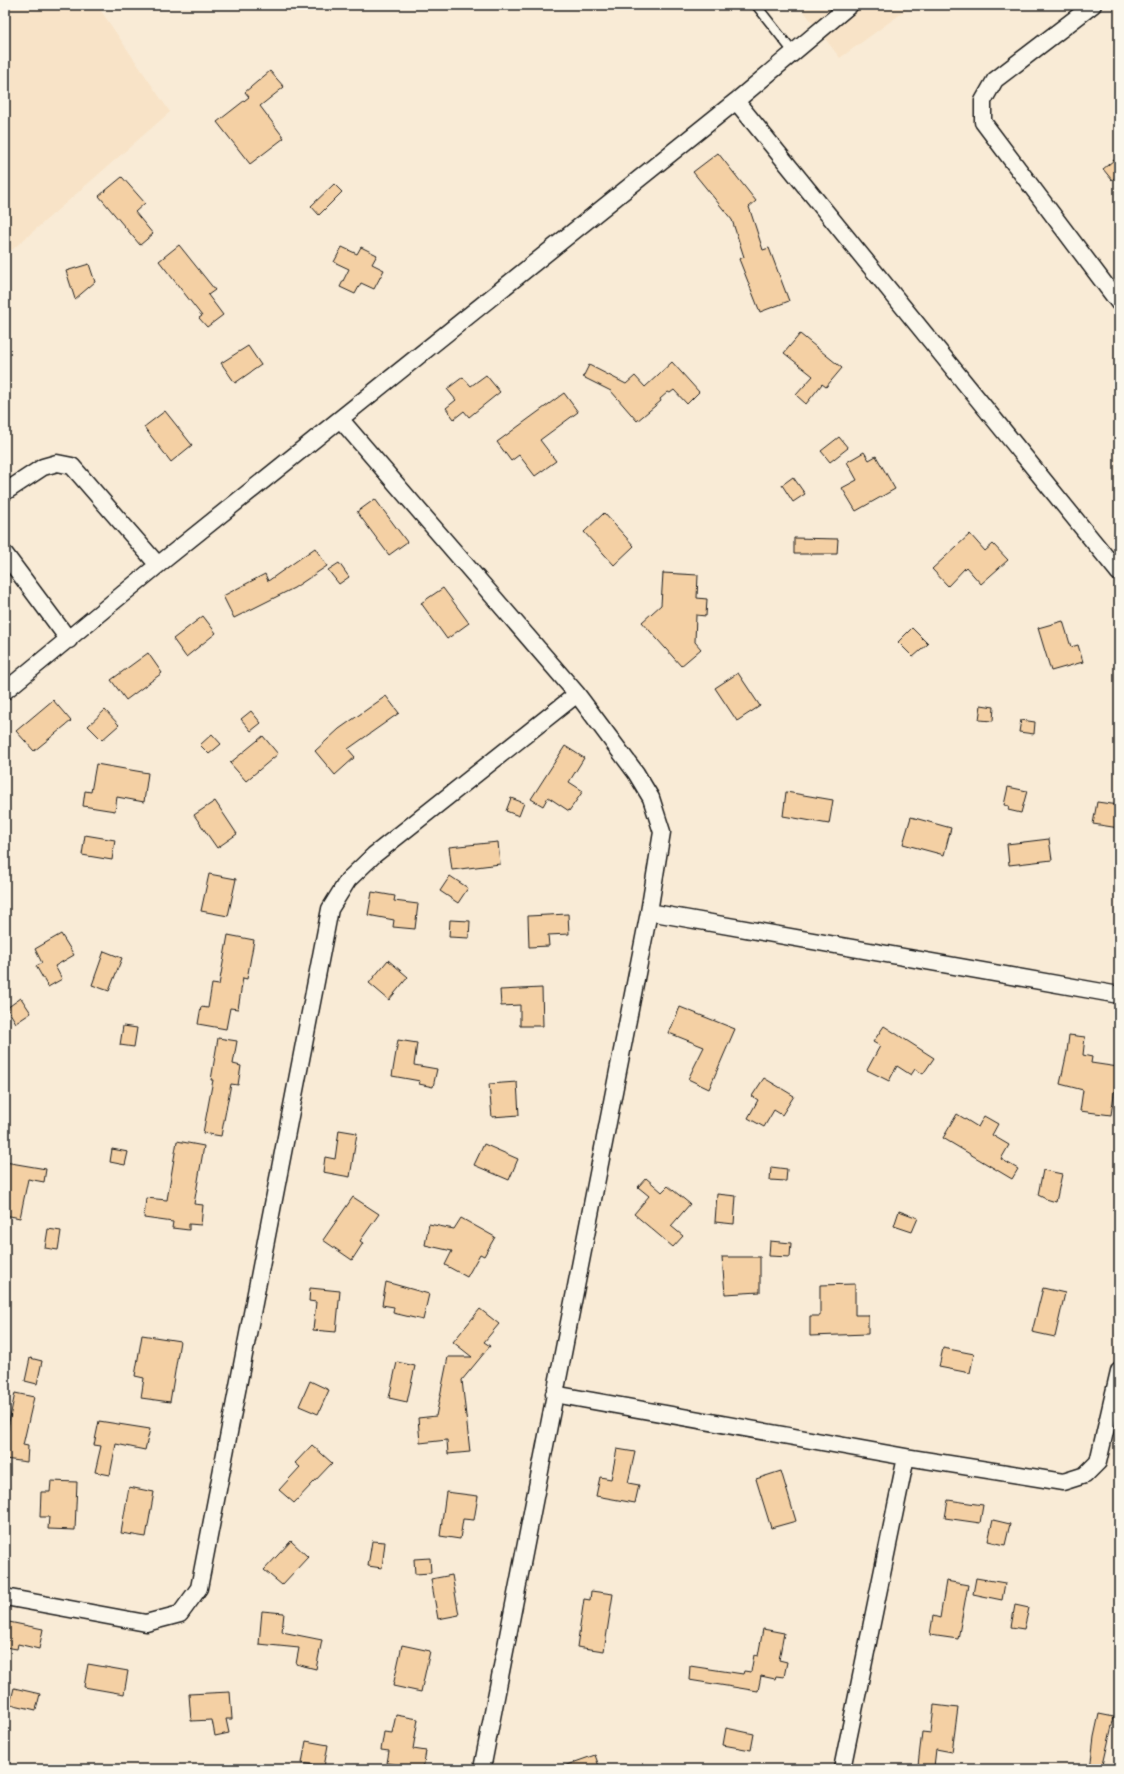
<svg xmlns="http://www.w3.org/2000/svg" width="1124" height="1774" font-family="'Playpen Sans',sans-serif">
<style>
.built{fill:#f8e3c7}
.building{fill:#f4d0a4;stroke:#1c1c1c}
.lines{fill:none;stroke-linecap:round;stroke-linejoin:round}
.service-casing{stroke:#1c1c1c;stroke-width:11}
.minor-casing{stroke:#1c1c1c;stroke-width:19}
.service{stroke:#fbf7ec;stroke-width:8}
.minor{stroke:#fbf7ec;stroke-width:16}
</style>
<rect width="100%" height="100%" fill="#f9ebd6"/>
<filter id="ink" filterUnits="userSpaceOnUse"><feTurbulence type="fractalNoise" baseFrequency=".025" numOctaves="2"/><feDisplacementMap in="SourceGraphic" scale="8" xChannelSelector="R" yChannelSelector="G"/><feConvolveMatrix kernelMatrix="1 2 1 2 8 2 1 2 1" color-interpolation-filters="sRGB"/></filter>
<g filter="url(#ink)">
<!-- built -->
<path class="built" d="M 5,5 L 97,5 L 170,112 L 5,256 Z
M 799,5 L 913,5 L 840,58 Z"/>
<!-- building -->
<path class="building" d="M 270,71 L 284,87 L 260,106 L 284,138 L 250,164 L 217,122 L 249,97 L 245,92 Z
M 718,153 L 756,201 L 749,207 L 763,250 L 769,248 L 789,301 L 760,312 L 739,259 L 744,257 L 732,220 L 693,172 Z
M 1119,156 L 1119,174 L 1112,180 L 1103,169 Z
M 122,177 L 145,203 L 135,212 L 153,234 L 140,245 L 99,196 Z
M 334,184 L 342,192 L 319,215 L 311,206 Z
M 179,245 L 215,290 L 208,295 L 223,315 L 207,327 L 199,318 L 202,316 L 159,261 Z
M 342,247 L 357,254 L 361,247 L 377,255 L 372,264 L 384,270 L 374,289 L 361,283 L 355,294 L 340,287 L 349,269 L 334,262 Z
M 89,264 L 95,282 L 75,299 L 66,271 Z
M 800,334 L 842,368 L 826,387 L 822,384 L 806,404 L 796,395 L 813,376 L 784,353 Z
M 248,346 L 261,365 L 235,383 L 221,363 Z
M 672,362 L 699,392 L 687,404 L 674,390 L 670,393 L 668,392 L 660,399 L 661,401 L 637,421 L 611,391 L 583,377 L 589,365 L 626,384 L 635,376 L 645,387 Z
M 486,375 L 500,392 L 469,417 L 464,411 L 454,419 L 446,408 L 456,400 L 447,389 L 463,377 L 471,386 Z
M 564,393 L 578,412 L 540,440 L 556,461 L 535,476 L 519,455 L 511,461 L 497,442 Z
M 165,411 L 192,445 L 171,462 L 144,427 Z
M 839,437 L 848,448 L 830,462 L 821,451 Z
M 864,452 L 869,460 L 876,456 L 895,489 L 856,511 L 842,488 L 857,480 L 847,462 Z
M 793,477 L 805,494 L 793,502 L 782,485 Z
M 375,499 L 407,542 L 389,555 L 357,512 Z
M 604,513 L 634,546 L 614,565 L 584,532 Z
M 970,534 L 985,551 L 993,544 L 1008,560 L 981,584 L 966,567 L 948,586 L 932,569 Z
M 794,538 L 838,539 L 837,554 L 794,554 Z
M 315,548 L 327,566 L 294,588 L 234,618 L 223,596 L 265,574 L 268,581 Z
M 339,563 L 349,577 L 339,584 L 328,570 Z
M 663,573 L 698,575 L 697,598 L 707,599 L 706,616 L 696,615 L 695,642 L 701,649 L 681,666 L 642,622 L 661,605 Z
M 443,588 L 469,623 L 447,639 L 421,603 Z
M 203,616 L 216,633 L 186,657 L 173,639 Z
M 1063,621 L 1071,647 L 1078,645 L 1083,662 L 1051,671 L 1038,628 Z
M 912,628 L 928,644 L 913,657 L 898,642 Z
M 148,653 L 162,673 L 126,700 L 111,680 Z
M 738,673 L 760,706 L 737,721 L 715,688 Z
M 386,696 L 399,713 L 348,749 L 355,757 L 335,775 L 315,751 L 339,729 Z
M 53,700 L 71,721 L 34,751 L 16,731 Z
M 981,705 L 994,707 L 993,721 L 979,720 Z
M 105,710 L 119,725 L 102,740 L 88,726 Z
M 251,711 L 261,723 L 251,731 L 241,719 Z
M 1021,720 L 1035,722 L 1034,734 L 1019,732 Z
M 212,734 L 221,744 L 209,754 L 200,745 Z
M 263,736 L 278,754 L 246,781 L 230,763 Z
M 565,746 L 584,758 L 569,782 L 583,791 L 569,811 L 548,797 L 543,806 L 531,799 Z
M 96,764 L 148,773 L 144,802 L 117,797 L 115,811 L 83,806 L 85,791 L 91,792 Z
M 1008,787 L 1027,791 L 1021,813 L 1008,810 L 1009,806 L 1004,805 Z
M 786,792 L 833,800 L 829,824 L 783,816 Z
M 511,798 L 524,803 L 519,816 L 506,811 Z
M 215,801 L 237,834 L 217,848 L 194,815 Z
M 1097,802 L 1119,805 L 1119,828 L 1093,824 Z
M 911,817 L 951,828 L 944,855 L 903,844 Z
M 85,835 L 115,840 L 112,860 L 82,855 Z
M 1049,839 L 1052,860 L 1009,865 L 1007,844 Z
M 498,842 L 500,864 L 452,870 L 449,847 Z
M 209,874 L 236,879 L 228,916 L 201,911 Z
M 450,876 L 468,888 L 458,903 L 440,891 Z
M 372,892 L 395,896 L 394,901 L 418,904 L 415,929 L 393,927 L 394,920 L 368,915 Z
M 568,914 L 569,934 L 548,935 L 549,946 L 529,947 L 528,916 Z
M 450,920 L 470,921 L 469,938 L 449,937 Z
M 61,934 L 74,955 L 55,966 L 62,979 L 48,987 L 36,966 L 42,963 L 35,949 Z
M 228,935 L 254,940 L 247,979 L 243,978 L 238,1009 L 230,1008 L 226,1029 L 198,1024 L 201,1007 L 208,1008 L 212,984 L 219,985 Z
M 104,951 L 122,958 L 109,991 L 92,985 Z
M 388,960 L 408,977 L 389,1000 L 369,983 Z
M 542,988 L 543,1026 L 520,1026 L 520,1005 L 501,1006 L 500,990 Z
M 21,998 L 31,1013 L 16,1023 L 7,1008 Z
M 680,1007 L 735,1029 L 709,1089 L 688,1079 L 704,1047 L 669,1033 Z
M 123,1026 L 137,1028 L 134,1047 L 120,1045 Z
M 884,1026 L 934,1058 L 923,1074 L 915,1069 L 911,1075 L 897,1066 L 889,1081 L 867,1070 L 880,1046 L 873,1042 Z
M 1069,1035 L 1085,1037 L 1083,1055 L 1092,1057 L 1091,1063 L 1118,1067 L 1111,1115 L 1080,1111 L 1083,1090 L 1060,1084 L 1067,1052 Z
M 218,1038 L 237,1041 L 233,1064 L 241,1066 L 238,1085 L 231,1084 L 221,1136 L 203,1133 L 213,1080 L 211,1080 Z
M 398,1040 L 417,1043 L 414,1065 L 437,1069 L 433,1087 L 419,1084 L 420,1081 L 392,1076 Z
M 764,1078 L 794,1096 L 782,1115 L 774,1110 L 764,1127 L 748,1118 L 758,1100 L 752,1096 Z
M 517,1082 L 519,1115 L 492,1117 L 489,1084 Z
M 957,1114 L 978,1127 L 984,1116 L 998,1124 L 992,1135 L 1009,1145 L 1001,1159 L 1018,1169 L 1012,1179 L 943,1138 Z
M 339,1130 L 357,1133 L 350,1177 L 323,1172 L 325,1157 L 335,1159 Z
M 177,1141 L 204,1146 L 194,1204 L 203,1205 L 201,1225 L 189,1224 L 189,1230 L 172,1228 L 173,1222 L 144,1218 L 146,1198 L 167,1200 Z
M 484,1144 L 518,1159 L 509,1180 L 474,1165 Z
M 112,1149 L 128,1152 L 125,1165 L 110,1162 Z
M 5,1162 L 46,1169 L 44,1182 L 28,1179 L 20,1218 L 5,1215 Z
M 771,1167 L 787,1169 L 786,1181 L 770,1180 Z
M 1043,1170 L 1062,1174 L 1056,1202 L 1046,1199 L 1038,1195 Z
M 646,1178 L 662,1192 L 668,1186 L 690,1204 L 671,1226 L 683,1236 L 673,1247 L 634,1214 L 649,1196 L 638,1187 Z
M 717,1194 L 736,1196 L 734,1224 L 715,1222 Z
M 353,1197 L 379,1214 L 360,1241 L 363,1243 L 352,1260 L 323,1240 Z
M 899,1211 L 918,1218 L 912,1232 L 894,1226 Z
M 461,1218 L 495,1237 L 484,1256 L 480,1254 L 467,1277 L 445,1265 L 452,1251 L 425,1245 L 429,1224 L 454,1229 Z
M 48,1229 L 61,1231 L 58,1250 L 45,1248 Z
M 770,1241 L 791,1243 L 790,1257 L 769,1256 Z
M 722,1257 L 760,1257 L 760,1292 L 725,1294 Z
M 386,1282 L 429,1294 L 423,1320 L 393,1313 L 394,1307 L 382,1305 Z
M 855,1284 L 855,1315 L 868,1315 L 868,1334 L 810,1336 L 810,1316 L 820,1316 L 820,1285 Z
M 310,1288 L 340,1291 L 336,1332 L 313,1330 L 316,1302 L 309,1301 Z
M 1043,1288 L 1065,1293 L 1055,1337 L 1032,1332 Z
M 480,1309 L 499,1324 L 484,1342 L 490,1346 L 462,1380 L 470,1452 L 448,1454 L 447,1440 L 420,1443 L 418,1418 L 436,1416 L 448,1357 L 472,1357 L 453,1342 Z
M 142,1335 L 180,1341 L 170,1402 L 141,1398 L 144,1378 L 135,1376 Z
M 943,1348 L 974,1354 L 970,1373 L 939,1367 Z
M 30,1358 L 42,1361 L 37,1384 L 25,1381 Z
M 397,1362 L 415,1366 L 407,1402 L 389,1398 Z
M 310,1381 L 329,1390 L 318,1414 L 299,1406 Z
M 15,1393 L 34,1397 L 23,1445 L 28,1446 L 27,1462 L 5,1459 L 8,1427 Z
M 99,1421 L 150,1429 L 145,1450 L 116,1444 L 110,1475 L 95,1472 L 101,1446 L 94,1445 Z
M 312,1445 L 332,1463 L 294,1503 L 279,1490 L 300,1467 L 295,1463 Z
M 617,1449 L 635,1452 L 628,1483 L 639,1485 L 635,1503 L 596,1496 L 600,1477 L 611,1479 Z
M 781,1471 L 796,1521 L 771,1528 L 756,1479 Z
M 51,1481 L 77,1482 L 75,1530 L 48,1529 L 49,1517 L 40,1517 L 41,1492 L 50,1492 Z
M 129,1487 L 154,1492 L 146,1537 L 121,1533 Z
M 446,1492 L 478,1496 L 474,1520 L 463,1519 L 460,1539 L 440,1536 Z
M 948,1500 L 983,1505 L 980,1523 L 945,1518 Z
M 993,1520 L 1010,1524 L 1005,1545 L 988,1541 Z
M 291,1541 L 308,1557 L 282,1585 L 264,1570 Z
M 372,1541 L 385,1542 L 382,1568 L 368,1566 Z
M 430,1558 L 431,1573 L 415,1574 L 414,1559 Z
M 452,1575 L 459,1615 L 438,1619 L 431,1579 Z
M 976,1578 L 1005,1583 L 1002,1600 L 973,1594 Z
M 946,1581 L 968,1585 L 958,1639 L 930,1635 L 933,1616 L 940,1618 Z
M 591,1591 L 613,1594 L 604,1651 L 577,1647 L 584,1599 L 590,1600 Z
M 1015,1605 L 1029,1608 L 1024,1629 L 1011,1627 Z
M 262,1611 L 284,1613 L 282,1632 L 322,1640 L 316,1669 L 296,1664 L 299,1648 L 259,1644 Z
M 9,1622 L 43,1629 L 39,1649 L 18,1644 L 17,1649 L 5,1647 Z
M 763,1629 L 784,1633 L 779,1660 L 787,1662 L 784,1677 L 776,1676 L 775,1679 L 761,1676 L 758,1691 L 689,1680 L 690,1666 L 743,1674 L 744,1671 L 751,1672 L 754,1655 L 758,1656 Z
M 402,1645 L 430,1651 L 421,1692 L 393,1686 Z
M 88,1664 L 128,1671 L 124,1694 L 84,1687 Z
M 14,1688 L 40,1694 L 36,1710 L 10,1704 Z
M 230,1692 L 232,1719 L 226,1719 L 229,1733 L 215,1736 L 212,1720 L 191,1721 L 189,1694 Z
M 934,1705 L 958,1708 L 952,1752 L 936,1749 L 934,1767 L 918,1765 L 922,1732 L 931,1733 Z
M 1099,1714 L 1114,1717 L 1102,1769 L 1090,1769 L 1094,1737 Z
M 396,1715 L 418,1719 L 413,1749 L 426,1751 L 423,1769 L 387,1763 L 389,1751 L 381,1750 L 384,1732 L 392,1733 Z
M 726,1728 L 754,1734 L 751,1750 L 723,1745 Z
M 306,1741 L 328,1745 L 324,1767 L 302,1763 Z
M 595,1755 L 600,1769 L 562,1769 L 561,1767 Z"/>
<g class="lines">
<defs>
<path id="service" d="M 756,5 L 793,52"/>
<path id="minor" d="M 1093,5 L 995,80 L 983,101 L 983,122 L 1119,303
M 736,101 L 1119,573
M 341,420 L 577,694 L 636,773 L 651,798 L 662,832 L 649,912 L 482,1769
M 5,492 L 43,467 L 57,463 L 72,466 L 158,565
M 5,554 L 69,640
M 5,691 L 158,565 L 736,101 L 850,5
M 649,912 L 1119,995
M 554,1394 L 906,1457 L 1063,1482 L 1085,1475 L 1098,1462 L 1119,1371
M 5,1597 L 146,1623 L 180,1614 L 199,1588 L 330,909 L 348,880 L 374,855 L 577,694
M 842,1769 L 906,1457"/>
</defs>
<!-- service casing -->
<use href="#service" class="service-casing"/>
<!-- minor casing -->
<use href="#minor" class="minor-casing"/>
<!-- service -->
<use href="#service" class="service"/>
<!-- minor -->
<use href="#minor" class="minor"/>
</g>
</g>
<!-- margin -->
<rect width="1124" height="1774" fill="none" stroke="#fbf7ec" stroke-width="20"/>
<rect x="10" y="10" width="1104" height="1754" fill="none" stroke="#1c1c1c" stroke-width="1.5" filter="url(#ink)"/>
</svg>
